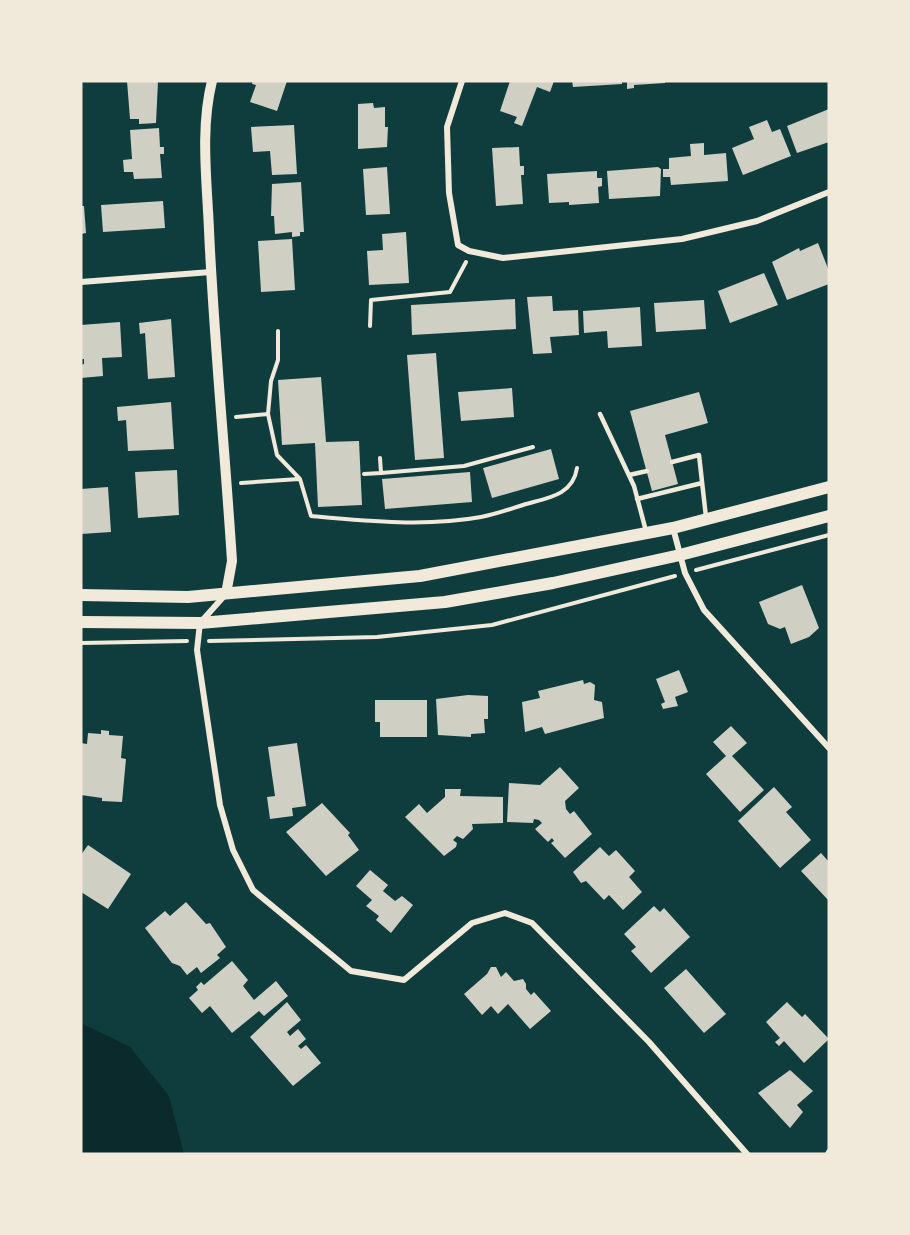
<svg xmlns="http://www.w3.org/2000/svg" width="910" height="1235" font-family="'Titillium Web',sans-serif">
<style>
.water{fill:#0a2a2b}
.building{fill:#cfcfc3}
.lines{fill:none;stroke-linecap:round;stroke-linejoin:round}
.path{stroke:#f1e9da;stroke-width:4}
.service{stroke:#f1e9da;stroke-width:4.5}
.minor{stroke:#f1e9da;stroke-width:6}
.tertiary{stroke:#f1e9da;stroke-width:10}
.secondary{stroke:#f1e9da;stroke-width:12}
</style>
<rect width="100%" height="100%" fill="#0f3d3e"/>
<!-- water -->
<path class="water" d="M 81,1023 L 130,1047 L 169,1096 L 184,1154 L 81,1154 Z"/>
<!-- building -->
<path class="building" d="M 127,81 L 158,81 L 156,123 L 139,124 L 139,119 L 130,119 Z
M 253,81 L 287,81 L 277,111 L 250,102 L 256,85 L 252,84 Z
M 510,81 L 554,81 L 550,92 L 537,87 L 522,126 L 514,123 L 517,117 L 500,111 Z
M 572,81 L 622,81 L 622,84 L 573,87 Z
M 627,81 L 665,81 L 665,83 L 634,85 L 634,88 L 627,89 Z
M 373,103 L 374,108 L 385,107 L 385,127 L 388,127 L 387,147 L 358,149 L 358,104 Z
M 829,109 L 829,142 L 797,153 L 787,126 Z
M 767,120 L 772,132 L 780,129 L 791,156 L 743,175 L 732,148 L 754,139 L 749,127 Z
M 294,125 L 297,174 L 272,175 L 270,151 L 253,152 L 251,127 Z
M 159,128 L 160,147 L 164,147 L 164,154 L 160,154 L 162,178 L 134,179 L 133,172 L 124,172 L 123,160 L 132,159 L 130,130 Z
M 704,143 L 704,155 L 726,153 L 728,181 L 671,185 L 670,177 L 663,177 L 663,169 L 669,169 L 669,158 L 691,156 L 690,144 Z
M 519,147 L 520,166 L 524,166 L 524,175 L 521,175 L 523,204 L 496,206 L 492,148 Z
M 387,167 L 390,214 L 366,215 L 363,169 Z
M 658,167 L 661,169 L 660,196 L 609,199 L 607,171 Z
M 597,171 L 597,178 L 602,178 L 602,186 L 598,187 L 599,203 L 569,205 L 569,202 L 549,203 L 547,174 Z
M 301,182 L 304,232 L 300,232 L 300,236 L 292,237 L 292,232 L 275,234 L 274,216 L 271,216 L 272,184 Z
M 163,201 L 165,228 L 103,232 L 101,205 Z
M 81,206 L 84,206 L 86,233 L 81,234 Z
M 406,232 L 409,283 L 369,285 L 367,251 L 383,250 L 382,234 Z
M 292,239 L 295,290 L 261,292 L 258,241 Z
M 818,243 L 829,271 L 829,284 L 787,300 L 772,262 L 799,248 L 800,251 Z
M 764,273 L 778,305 L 730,323 L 718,291 Z
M 552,296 L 553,311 L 578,310 L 579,335 L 550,337 L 552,353 L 533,354 L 527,297 Z
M 515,299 L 516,329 L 412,335 L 411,305 Z
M 704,300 L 706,329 L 656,332 L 654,303 Z
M 640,307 L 642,346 L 608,348 L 607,331 L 584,333 L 583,311 Z
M 171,319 L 175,377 L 148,379 L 145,333 L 140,334 L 139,323 Z
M 120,322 L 122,357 L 102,358 L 103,376 L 81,378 L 81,365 L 84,364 L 84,359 L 81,359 L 81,325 Z
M 436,353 L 444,458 L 415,460 L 407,355 Z
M 321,377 L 326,442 L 359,441 L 362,505 L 318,507 L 315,443 L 282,445 L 278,380 Z
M 512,388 L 514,417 L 461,421 L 458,392 Z
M 699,392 L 708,423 L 665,435 L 678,484 L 652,491 L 630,411 Z
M 171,402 L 174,449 L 128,451 L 126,420 L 118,421 L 117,407 Z
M 551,449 L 559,479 L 492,498 L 483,468 Z
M 177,470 L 179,515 L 138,518 L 135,472 Z
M 470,472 L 472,502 L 385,509 L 382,479 Z
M 108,487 L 111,532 L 81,534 L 81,489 Z
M 802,585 L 819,628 L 809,637 L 791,644 L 785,627 L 780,629 L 768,624 L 759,602 Z
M 679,670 L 688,692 L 675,697 L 678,706 L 663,709 L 661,704 L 665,702 L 656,679 Z
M 583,680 L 584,684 L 590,682 L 595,685 L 594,700 L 602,702 L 604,718 L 545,734 L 542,727 L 525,732 L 522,702 L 540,698 L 538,691 Z
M 468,695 L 488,696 L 488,719 L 484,719 L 485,733 L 471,734 L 471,737 L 438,735 L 436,699 Z
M 375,700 L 427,700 L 427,737 L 380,737 L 380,722 L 375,722 Z
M 731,726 L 747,743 L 732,756 L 764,790 L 740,812 L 706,774 L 726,756 L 713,742 Z
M 101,730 L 109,731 L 109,735 L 123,736 L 121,758 L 126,759 L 122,802 L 102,801 L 102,798 L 81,795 L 81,743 L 87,744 L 88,733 L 101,734 Z
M 297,743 L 306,806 L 292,808 L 293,816 L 270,819 L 267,797 L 275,796 L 268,747 Z
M 560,767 L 579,788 L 565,801 L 566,809 L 570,814 L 574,811 L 592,834 L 565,858 L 551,843 L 554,841 L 552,838 L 548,842 L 535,829 L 542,823 L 539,820 L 534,819 L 533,823 L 507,822 L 509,783 L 540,785 Z
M 774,787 L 792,807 L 786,812 L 811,840 L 780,868 L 738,821 Z
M 445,789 L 461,789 L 460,796 L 503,797 L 503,823 L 472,824 L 473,829 L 463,839 L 457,836 L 453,840 L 457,843 L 456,847 L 444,856 L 405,817 L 419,804 L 427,813 L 445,797 Z
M 322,803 L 350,833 L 348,835 L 359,850 L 326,876 L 286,832 Z
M 88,845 L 131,874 L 108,909 L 81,892 L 81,855 Z
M 600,847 L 609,856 L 616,850 L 635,871 L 629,877 L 642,892 L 623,910 L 609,895 L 604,900 L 586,881 L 581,883 L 573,872 Z
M 821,853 L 829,862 L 829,901 L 801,871 Z
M 370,870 L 388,885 L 383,891 L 395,901 L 402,896 L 413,905 L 391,933 L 376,920 L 379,916 L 366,906 L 372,900 L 356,886 Z
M 186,902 L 206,924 L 210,923 L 226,947 L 217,955 L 220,958 L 201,973 L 197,967 L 187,975 L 180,966 L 172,963 L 145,928 L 165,911 L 170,916 Z
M 654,906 L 660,912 L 664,908 L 690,937 L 651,973 L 631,951 L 636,947 L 624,934 Z
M 232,961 L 248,980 L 243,986 L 254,1000 L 276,981 L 288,996 L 264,1016 L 259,1011 L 232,1033 L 210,1006 L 202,1013 L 189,998 L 198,990 L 196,987 L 201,982 L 204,985 Z
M 491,967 L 496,967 L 501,977 L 506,972 L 514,981 L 523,979 L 526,984 L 526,989 L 531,995 L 534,992 L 551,1011 L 530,1029 L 508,1004 L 498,1014 L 491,1006 L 482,1015 L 464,994 L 487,974 Z
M 686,969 L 726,1014 L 704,1033 L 664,988 Z
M 287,1002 L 301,1020 L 287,1032 L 290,1036 L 298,1029 L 306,1039 L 298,1046 L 301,1049 L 306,1045 L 321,1063 L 293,1086 L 250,1037 Z
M 787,1002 L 802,1017 L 805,1014 L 829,1039 L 804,1063 L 784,1041 L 779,1046 L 775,1042 L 780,1038 L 766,1022 Z
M 790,1070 L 813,1091 L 797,1105 L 803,1112 L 790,1128 L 758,1093 Z"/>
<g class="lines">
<!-- path -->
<path class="path" d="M 370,326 L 371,300 L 450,292 L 466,262
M 278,331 L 278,360 L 271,381 L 268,414 L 277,455 L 300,479 L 311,516 C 366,521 426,527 481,517 C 496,514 511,509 526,504 C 548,498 573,495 577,468
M 236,417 L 268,414
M 381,473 L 464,466 L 533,447
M 364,474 L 381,473 L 380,458
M 241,483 L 299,479
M 696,570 L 829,535
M 209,641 L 377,637 L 492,625 L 675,576
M 81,643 L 187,641"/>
<!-- service -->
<path class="service" d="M 600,414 L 634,486 L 646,531
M 672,462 L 699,455 L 706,517
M 629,475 L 647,471
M 637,499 L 702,483"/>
<!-- minor -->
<path class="minor" d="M 462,81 L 447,127 L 449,193 L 458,245 L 469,251 L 503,258 L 682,239 L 757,221 L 829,192
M 81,282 L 211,272
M 673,528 L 685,573 L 704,610 L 829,748
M 225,595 L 200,623 L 197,650 L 220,805 L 233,850 L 253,890 L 351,971 L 404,980 L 472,923 L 505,913 L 532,923 L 649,1042 L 747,1154
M 828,1154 L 829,1152"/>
<!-- tertiary -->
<path class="tertiary" d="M 212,81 C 200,129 207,181 209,230 C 214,341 225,451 232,561 L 226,594"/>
<!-- secondary -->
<path class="secondary" d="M 81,595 L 188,597 L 420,576 L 673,528 L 829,487
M 81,622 L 200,623 L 445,602 L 553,583 L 680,555 L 829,516"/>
</g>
<!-- border -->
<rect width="910" height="1235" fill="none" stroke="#f1e9da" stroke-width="165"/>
</svg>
